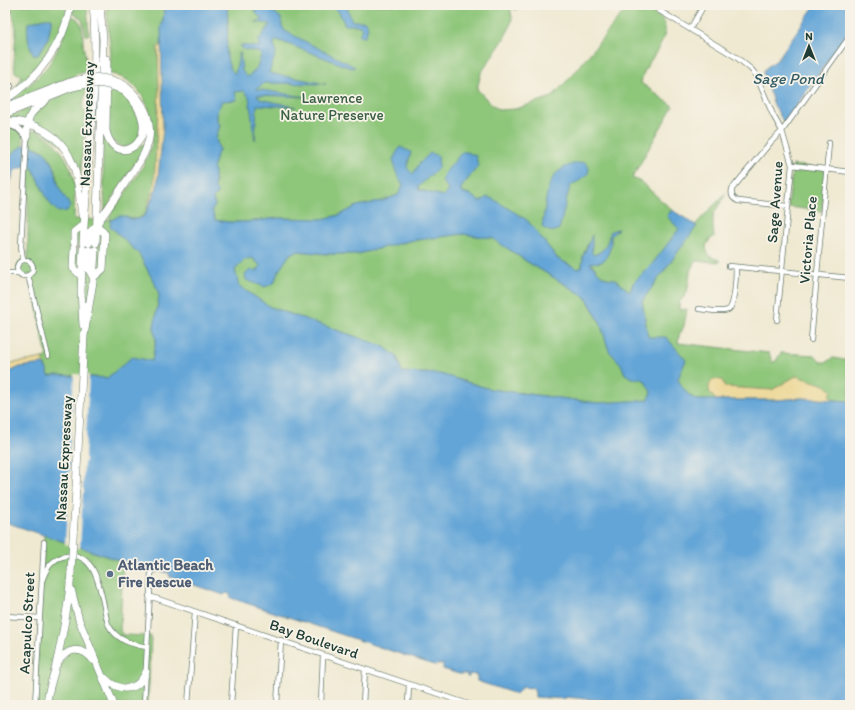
<svg xmlns="http://www.w3.org/2000/svg" width="855" height="710" font-family="Itim,sans-serif">
<style>
.green{fill:#8ec67a;stroke:#568257;fill-rule:evenodd}
.sand{fill:#eeda9e;stroke:#868c69}
.water{fill:#64a5d7;stroke:#427186;fill-rule:evenodd}
.pier{fill:#efe9d1}
.lines{fill:none;stroke-linecap:round;stroke-linejoin:round}
.highway-tunnel{stroke:#c5c7b2;stroke-width:7;stroke-dasharray:7 3.5;stroke-linecap:butt}
.minor-casing{stroke:#68796b;stroke-width:6}
.major-casing{stroke:#68796b;stroke-width:8}
.highway-casing{stroke:#68796b;stroke-width:8}
.minor{stroke:#fff;stroke-width:4.5}
.major{stroke:#fff;stroke-width:6}
.highway{stroke:#fff;stroke-width:7}
.highway-bridge-casing{stroke:#68796b;stroke-width:8;stroke-linecap:butt}
.highway-bridge{stroke:#fff;stroke-width:7}
.service-dot{fill:#5c6f8a;stroke:#f7f3e8;stroke-width:1.5}
.labels{text-anchor:middle;dominant-baseline:central;stroke-width:3.5;stroke-linejoin:round;paint-order:stroke}
.park-label{font-size:15px;fill:#3b5f46;stroke:#f7f3e8}
.street-label{font-size:15px;fill:#1f3d34;stroke:#f7f3e8}
.service-label{font-size:15px;font-weight:bold;fill:#4e5e75;stroke:#f7f3e8;text-anchor:start}
.water-label{font-size:16px;font-style:italic;fill:#345c65;stroke:#f7f3e8}
</style>
<rect width="100%" height="100%" fill="#f7f3e8"/>
<filter id="ink" filterUnits="userSpaceOnUse"><feTurbulence type="fractalNoise" baseFrequency=".025" numOctaves="2"/><feDisplacementMap in="SourceGraphic" scale="8" xChannelSelector="R" yChannelSelector="G"/><feConvolveMatrix kernelMatrix="1 2 1 2 8 2 1 2 1" color-interpolation-filters="sRGB"/></filter>
<filter id="wash" filterUnits="userSpaceOnUse"><feTurbulence type="fractalNoise" baseFrequency=".012" numOctaves="4" result="noise"/><feDisplacementMap in="SourceGraphic" scale="16" xChannelSelector="R" yChannelSelector="G"/><feGaussianBlur stdDeviation="0.9" result="paint"/><feColorMatrix in="noise" values="0 0 0 0 0 0 0 0 0 0 0 0 0 0 0 0 0 1.4 0 .05"/><feComposite in="paint" operator="in"/></filter>
<g filter="url(#wash)">
<rect width="100%" height="100%" fill="#efe9d1"/>
<!-- green -->
<path class="green" d="M 11,5 L 68,5 L 64,23 L 62,24 L 58,37 L 39,67 L 16,88 L 22,76 L 15,72 L 14,62 L 16,29 ZM 45,18 L 48,39 L 38,55 L 34,55 C 28,46 27,34 28,23 Z
M 74,5 L 87,5 L 89,35 L 85,35 C 84,24 84,17 72,13 Z
M 106,5 L 163,5 L 164,14 L 161,29 L 162,44 L 158,47 L 159,89 L 154,186 L 145,215 L 137,219 L 131,219 L 110,226 L 139,254 L 157,288 L 159,296 L 154,327 L 156,340 L 152,361 L 132,357 L 108,378 L 55,375 L 54,376 L 49,376 C 47,369 44,364 43,358 L 47,357 L 30,274 L 25,276 L 20,274 L 17,267 L 20,261 L 28,260 L 28,166 L 30,165 C 42,181 42,198 58,212 C 59,193 61,166 44,152 C 41,149 35,147 30,145 L 30,142 L 29,142 L 30,132 L 36,130 C 53,139 66,154 72,172 L 71,172 L 71,175 L 73,175 L 75,186 L 74,219 L 111,220 L 109,217 C 130,181 166,153 148,107 C 144,97 134,82 123,78 C 118,76 113,74 108,73 L 111,55 Z
M 227,5 L 519,5 L 516,10 L 510,5 L 512,18 L 510,27 L 502,42 L 481,73 L 477,89 L 491,104 L 499,110 L 515,109 L 552,97 L 576,71 L 629,5 L 642,5 L 663,20 C 664,24 666,29 665,32 C 662,51 643,64 641,83 L 673,106 L 632,178 L 641,182 L 672,210 L 667,216 L 679,229 L 653,263 L 633,283 L 630,292 L 615,279 C 600,279 599,272 590,262 L 611,248 L 611,236 L 617,230 L 609,236 C 607,246 604,251 594,255 L 591,253 L 593,248 L 587,245 L 583,256 L 582,267 L 578,269 L 558,259 L 527,220 L 482,201 L 478,201 L 469,194 L 464,194 L 461,192 L 461,188 L 478,166 L 442,181 L 448,189 L 447,192 L 443,196 L 403,185 L 398,195 L 382,201 L 357,206 L 340,215 L 322,219 L 278,218 L 245,222 L 228,222 L 215,220 L 212,210 L 215,205 L 213,198 L 215,183 L 213,168 L 215,157 L 219,150 L 216,138 L 220,125 L 217,120 L 217,111 L 229,69 L 226,53 L 228,21 Z
M 71,16 C 87,20 81,37 84,49 C 85,57 87,63 88,72 L 76,74 L 75,76 L 8,103 C 14,94 28,87 36,79 C 55,62 63,38 71,16 Z
M 87,86 L 82,110 L 87,110 L 80,180 L 77,171 L 78,169 L 67,149 L 31,123 L 30,117 C 48,102 63,90 87,86 Z
M 109,88 C 122,94 136,103 140,118 C 142,124 139,134 138,141 L 124,148 L 110,140 L 107,107 Z
M 38,105 L 26,121 L 6,118 L 7,117 Z
M 5,125 L 20,131 L 23,137 L 23,147 L 16,150 L 5,160 Z
M 103,131 C 104,135 105,140 107,143 C 116,159 132,152 143,144 L 146,145 L 105,211 L 102,146 Z
M 793,165 L 826,169 L 822,211 L 788,207 Z
M 726,193 L 713,215 L 713,227 L 714,237 L 710,239 L 706,246 C 707,256 710,257 719,260 L 720,262 L 695,261 C 694,264 691,268 690,272 C 688,284 690,293 679,302 L 679,310 L 687,309 L 684,326 L 679,336 L 678,343 L 769,353 L 772,362 L 775,362 L 781,353 L 815,355 L 821,362 L 826,362 L 833,358 L 850,361 L 850,401 C 834,400 831,402 825,386 L 796,376 L 772,390 L 724,387 L 710,392 L 716,400 L 697,400 L 689,395 L 683,390 L 678,380 L 648,337 L 642,301 L 696,226 L 695,225 Z
M 463,234 L 492,238 L 526,261 L 586,297 L 600,322 L 609,351 L 621,364 L 625,374 L 635,379 L 641,378 L 645,381 L 651,392 L 648,400 L 598,403 L 490,389 L 440,374 L 402,372 L 397,357 L 383,346 L 270,307 L 239,286 L 235,270 L 244,260 L 252,258 L 260,265 L 259,268 L 246,279 L 253,282 L 274,283 L 278,272 L 290,254 L 297,251 L 327,254 L 358,254 L 409,241 Z
M 44,535 L 123,562 L 120,630 L 121,633 L 124,635 L 151,636 L 148,705 L 35,705 Z"/>
<!-- sand -->
<path class="sand" d="M 162,44 C 163,89 167,143 157,187 C 155,197 150,206 145,215 L 154,186 L 159,89 L 158,47 Z
M 43,358 L 44,365 L 20,367 L 5,374 L 5,364 L 27,361 Z
M 796,376 L 825,385 L 832,391 L 829,396 L 834,400 L 802,398 L 776,400 L 716,400 C 709,392 706,389 713,379 L 722,380 L 725,387 L 772,390 Z"/>
<!-- water -->
<path class="water" d="M 163,5 L 227,5 C 227,10 228,16 228,21 C 229,38 221,61 235,74 L 240,52 L 242,71 L 247,77 C 256,72 260,63 261,53 L 243,49 L 240,45 L 259,47 L 259,40 L 270,24 L 255,22 L 263,20 L 257,14 L 252,5 L 265,5 L 281,18 L 282,26 L 285,31 L 355,67 L 351,68 L 277,40 L 274,42 L 276,53 L 269,73 L 326,84 L 265,83 L 256,89 L 305,97 L 257,95 L 260,99 L 296,107 L 257,105 L 255,140 L 249,97 L 244,91 L 235,92 L 237,100 L 222,101 L 217,111 L 217,120 L 220,125 L 216,138 L 219,150 C 217,156 214,159 214,165 C 213,173 216,180 214,188 L 217,191 L 217,194 L 213,198 L 215,206 L 212,210 L 215,220 L 228,222 L 245,222 L 278,218 L 322,219 L 340,215 L 357,206 L 382,201 L 398,195 L 403,185 L 396,172 L 393,159 L 400,147 L 411,152 L 407,168 L 413,174 L 419,164 L 430,153 L 438,156 L 439,167 L 418,187 L 419,190 L 443,196 L 447,192 L 448,189 L 442,181 L 444,174 L 462,152 L 467,152 L 476,156 L 478,166 L 461,188 L 461,192 L 464,194 L 469,194 L 479,201 L 482,201 L 487,197 L 493,199 L 527,220 L 558,259 L 578,269 L 582,267 L 583,256 L 592,235 L 592,253 L 594,255 C 607,250 607,242 611,231 L 618,229 L 611,236 C 611,247 610,254 602,262 L 590,263 C 599,272 600,279 615,279 L 630,292 L 633,283 L 653,263 L 679,229 L 667,216 L 672,210 L 697,226 L 642,301 L 648,337 L 666,337 L 686,360 L 678,379 C 683,389 687,395 697,400 L 776,400 L 802,398 L 850,401 L 850,705 L 628,705 L 623,702 L 565,697 L 565,699 L 535,697 L 535,693 L 533,688 L 522,687 L 516,694 L 477,681 L 477,675 L 469,674 L 469,677 L 467,677 L 467,674 L 459,674 L 443,669 L 443,664 L 434,665 L 231,598 L 230,594 L 226,593 L 224,595 L 170,577 L 169,573 L 157,570 L 157,573 L 5,522 L 5,374 L 20,367 L 42,364 L 44,365 L 47,370 L 49,376 L 54,376 L 55,375 L 107,378 L 132,357 L 152,361 L 156,340 L 154,327 L 159,296 L 157,288 L 139,254 L 110,226 L 111,220 L 119,216 L 124,216 L 131,219 L 139,219 L 145,215 L 157,187 L 163,129 L 161,29 L 164,14 ZM 463,234 L 492,238 L 526,261 L 586,297 L 600,322 L 609,351 L 621,364 L 625,374 L 635,379 L 641,378 L 645,381 L 651,392 L 648,400 L 598,403 L 490,389 L 440,374 L 402,372 L 397,357 L 383,346 L 270,307 L 239,286 L 235,270 L 244,260 L 252,258 L 260,265 L 259,268 L 257,271 L 251,270 L 245,274 L 246,280 L 265,287 L 274,283 L 278,272 L 290,254 L 297,251 L 327,254 L 358,254 L 409,241 Z
M 331,5 L 346,5 L 352,21 L 365,21 L 368,27 L 365,37 L 359,36 L 362,27 L 356,25 L 345,25 L 339,12 Z
M 815,5 L 850,5 L 850,29 L 784,123 L 774,105 L 763,72 L 767,67 L 777,60 Z
M 45,18 L 52,18 L 48,39 L 38,55 L 34,55 C 28,46 27,34 28,23 Z
M 30,143 L 30,145 L 45,152 L 54,166 L 59,187 L 70,206 L 67,211 L 58,212 C 41,197 43,181 30,165 L 15,170 L 5,197 L 5,160 L 16,150 Z
M 585,162 L 589,168 L 588,174 L 579,181 L 571,185 C 565,200 564,214 559,229 C 552,233 549,232 542,227 C 548,194 543,166 585,162 Z"/>
<!-- pier -->
<path class="pier" d="M 74,374 L 89,375 L 85,458 L 86,458 L 86,462 L 84,462 L 83,489 L 84,489 L 84,493 L 83,493 L 80,549 L 65,544 L 68,492 L 65,491 L 65,488 L 68,488 L 70,461 L 66,461 L 66,457 L 69,456 Z"/>
</g>
<g filter="url(#ink)">
<g class="lines">
<!-- highway-tunnel -->
<path class="highway-tunnel" d="M 80,249 L 80,242"/>
<defs>
<path id="minor" d="M 650,5 L 736,57 L 751,69 L 756,75 L 773,115 L 782,131 L 792,165 L 777,320
M 5,7 L 8,11
M 690,29 L 704,5
M 5,90 L 11,86
M 792,165 L 850,172
M 788,206 L 738,201 C 732,198 731,195 732,189 L 770,143 L 782,131 L 850,36
M17 268a8 8 0 1 1 16 0a8 8 0 1 1-16 0Z
M 23,260 L 21,246 L 27,137
M 729,266 L 850,278
M 5,273 L 18,273
M 28,275 L 48,356
M 699,309 C 708,310 720,313 728,310 C 735,307 736,275 736,267
M 811,340 L 829,143
M 42,581 C 46,569 52,558 66,556 C 100,550 101,601 108,624 C 116,640 130,644 147,647
M 149,596 L 471,705
M 5,616 L 40,618
M 35,705 L 44,542
M 144,705 L 151,573
M 188,705 L 195,612
M 231,705 L 236,625
M 277,705 L 281,640
M 321,705 L 323,655
M 363,705 L 365,669
M 408,705 L 409,684"/>
<path id="major" d="M 5,123 L 18,128 L 27,137"/>
<path id="highway" d="M 107,59 L 106,131 C 116,174 172,135 124,91
M 5,100 C 39,78 63,45 71,5
M 5,107 L 70,82
M 5,114 L 70,88
M 5,121 C 32,120 60,134 71,160 C 79,176 79,197 82,215
M 27,137 C 27,115 29,114 46,100
M 97,224 C 106,211 116,197 125,183 C 132,173 141,162 146,149 C 156,124 144,100 124,85
M 74,242 L 74,232 L 84,224
M 83,243 C 86,191 91,139 94,87 C 95,60 96,32 93,5
M 89,243 L 90,232 L 97,225
M 96,243 L 103,40 L 100,5
M 74,248 L 73,268 L 81,276
M 83,249 L 81,291 L 83,325
M 89,250 L 88,268 L 93,277
M 94,277 L 103,269 L 105,234 L 97,225
M 76,489 L 84,336 L 93,282 L 95,250
M 71,589 L 79,620 L 114,705
M 57,664 C 66,648 81,645 93,660
M 105,678 C 119,692 137,693 146,672
M 47,705 C 47,693 52,681 55,669 C 62,639 69,603 71,572"/>
</defs>
<!-- minor casing -->
<use href="#minor" class="minor-casing"/>
<!-- major casing -->
<use href="#major" class="major-casing"/>
<!-- highway casing -->
<use href="#highway" class="highway-casing"/>
<!-- minor -->
<use href="#minor" class="minor"/>
<!-- major -->
<use href="#major" class="major"/>
<!-- highway -->
<use href="#highway" class="highway"/>
<defs>
<path id="highway-bridge" d="M 70,82 C 91,76 104,75 124,85
M 70,88 C 91,82 104,81 124,91
M 71,572 L 76,489"/>
</defs>
<!-- highway-bridge casing -->
<use href="#highway-bridge" class="highway-bridge-casing"/>
<!-- highway-bridge -->
<use href="#highway-bridge" class="highway-bridge"/>
</g>
</g>
<!-- markers -->
<circle class="service-dot" cx="110" cy="574" r="4"/>
<g class="labels">
<!-- park labels -->
<g class="park-label">
<text x="332" y="98">Lawrence<tspan x="332" dy="17">Nature Preserve</tspan></text>
</g>
<!-- street labels -->
<g class="street-label">
<text transform="translate(87 124) rotate(-88)">Nassau Expressway</text>
<text transform="translate(775 202) rotate(-86)">Sage Avenue</text>
<text transform="translate(808 240) rotate(-85)">Victoria Place</text>
<text transform="translate(64 458) rotate(-87)">Nassau Expressway</text>
<text transform="translate(27 623) rotate(-87)">Acapulco Street</text>
<text transform="translate(314 639) rotate(19)">Bay Boulevard</text>
</g>
<!-- service labels -->
<g class="service-label">
<text x="118" y="565">Atlantic Beach<tspan x="118" dy="17">Fire Rescue</tspan></text>
</g>
<!-- water labels -->
<g class="water-label">
<text x="788" y="78">Sage Pond</text>
</g>
</g>
<!-- margin -->
<rect width="855" height="710" fill="none" stroke="#f7f3e8" stroke-width="20"/>
<!-- north arrow -->
<g transform="translate(809 46)" stroke="#f7f3e8" stroke-width="3" paint-order="stroke">
<path d="M0-3L7 15L0 10L-7 15Z" fill="#1f3d34"/>
<text y="-6" font-size="11" font-weight="bold" text-anchor="middle" fill="#1f3d34">N</text>
</g>
</svg>
